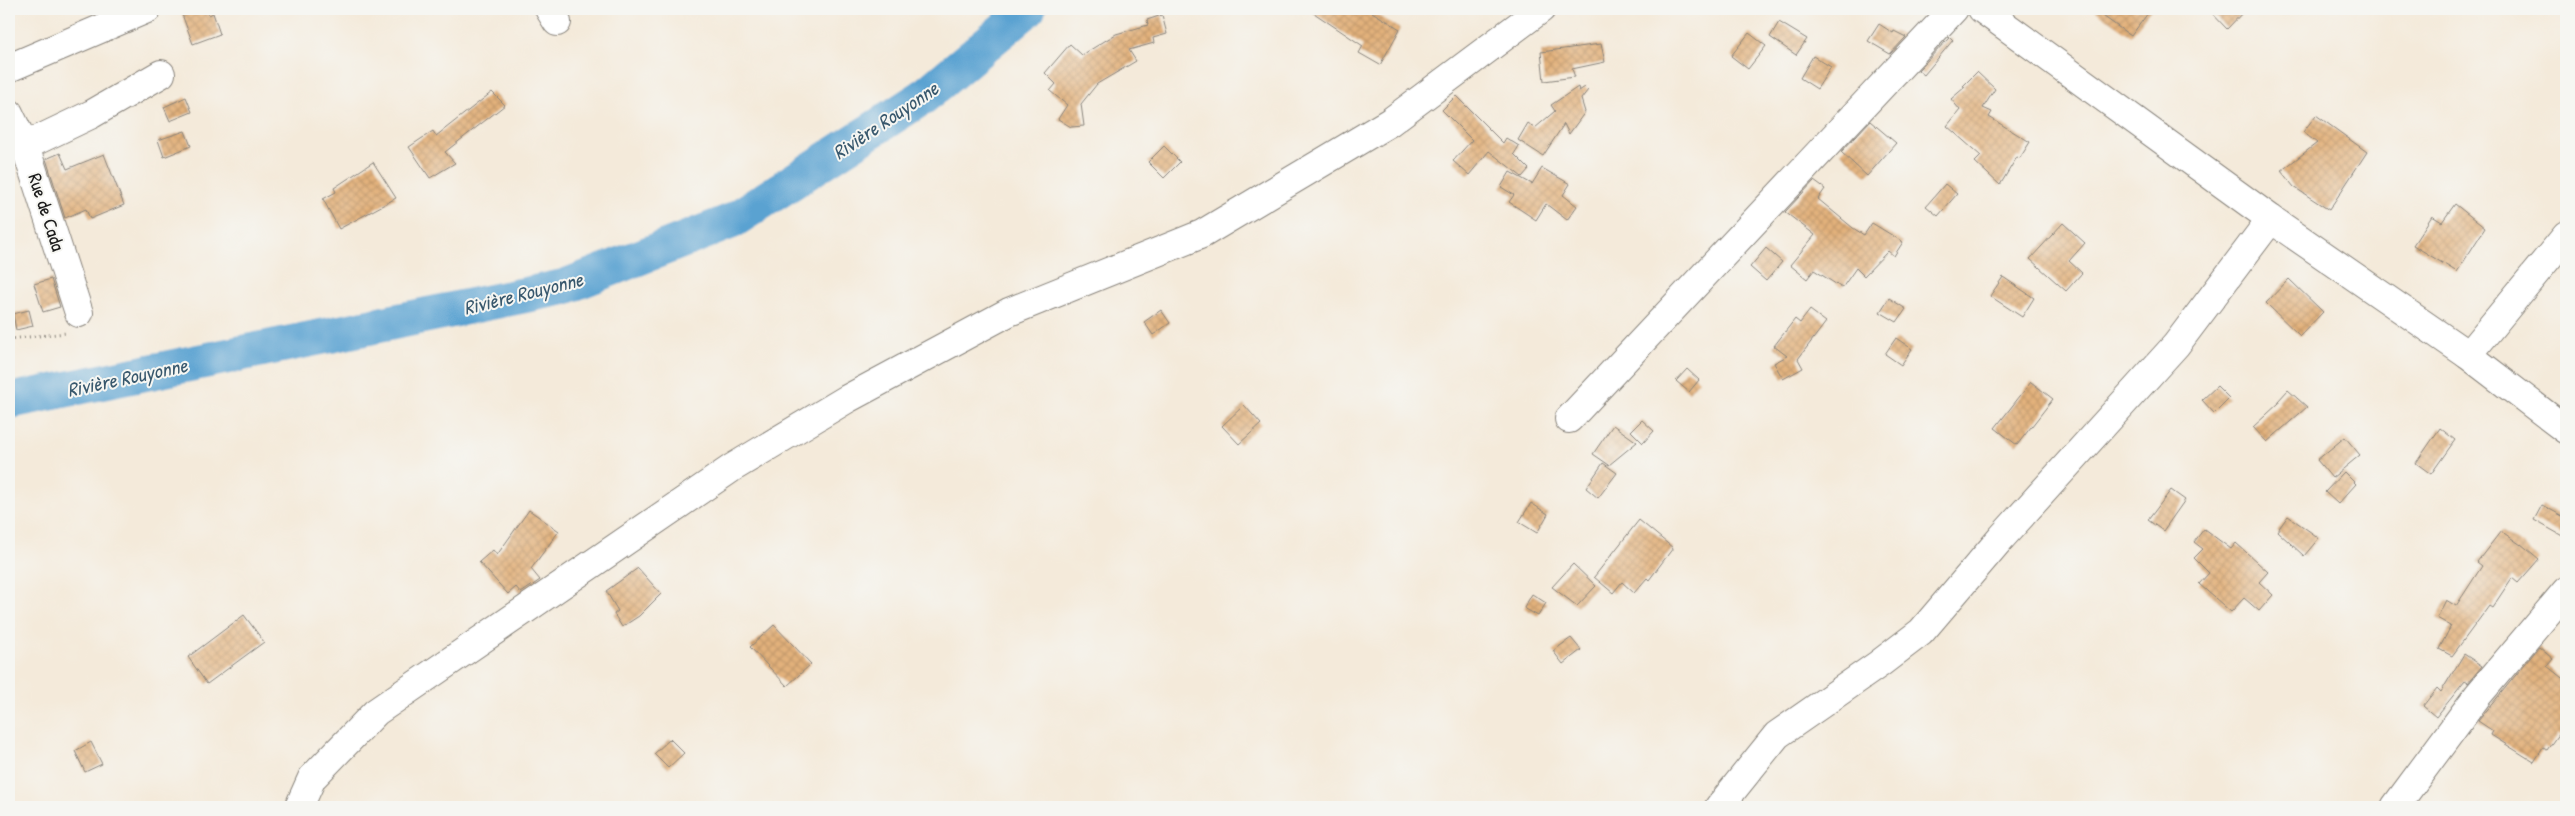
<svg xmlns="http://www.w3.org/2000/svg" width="2575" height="816" font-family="'Patrick Hand',sans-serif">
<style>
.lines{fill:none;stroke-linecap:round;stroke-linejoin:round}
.river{stroke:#5aa2d1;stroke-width:36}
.building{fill:url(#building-cross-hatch)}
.minor-casing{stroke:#88837b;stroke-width:30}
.major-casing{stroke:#88837b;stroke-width:30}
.path{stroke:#88837b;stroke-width:3;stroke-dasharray:1 4;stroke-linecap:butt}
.minor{stroke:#fff;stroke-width:28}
.major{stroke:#fff;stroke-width:28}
.labels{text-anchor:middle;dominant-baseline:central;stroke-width:4;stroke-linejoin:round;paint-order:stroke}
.street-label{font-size:19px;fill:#1c1c1c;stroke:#f6f6f2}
.water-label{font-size:20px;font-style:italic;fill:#38586d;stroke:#f6f6f2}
</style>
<defs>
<pattern id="building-cross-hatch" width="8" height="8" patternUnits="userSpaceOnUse" patternTransform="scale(1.25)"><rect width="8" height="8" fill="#e2b17c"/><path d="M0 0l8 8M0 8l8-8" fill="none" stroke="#c1986b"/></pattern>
</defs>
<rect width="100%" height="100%" fill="#f6f6f2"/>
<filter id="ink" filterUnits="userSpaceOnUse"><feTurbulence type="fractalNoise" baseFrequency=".02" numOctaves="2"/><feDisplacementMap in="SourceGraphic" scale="10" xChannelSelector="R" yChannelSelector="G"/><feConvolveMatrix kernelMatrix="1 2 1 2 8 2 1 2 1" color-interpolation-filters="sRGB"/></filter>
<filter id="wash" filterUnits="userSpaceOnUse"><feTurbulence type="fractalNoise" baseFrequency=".0096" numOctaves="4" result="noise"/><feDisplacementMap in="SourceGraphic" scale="20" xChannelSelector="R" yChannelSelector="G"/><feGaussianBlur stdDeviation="1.12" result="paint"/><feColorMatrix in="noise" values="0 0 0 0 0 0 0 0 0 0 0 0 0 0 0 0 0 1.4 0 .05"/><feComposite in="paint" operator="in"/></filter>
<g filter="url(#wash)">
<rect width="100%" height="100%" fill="#f4eada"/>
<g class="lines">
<!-- river -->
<path class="river" d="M 9,401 L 564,287 L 732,221 L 923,97 L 1028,9"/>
</g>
<g id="blocks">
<!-- building -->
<path class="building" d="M 180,9 L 206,9 L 209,15 L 213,13 L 220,34 L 193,44 Z
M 1308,9 L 1367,9 L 1400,29 L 1380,65 L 1359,53 L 1363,46 Z
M 2093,9 L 2151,9 L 2131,36 Z
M 2208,9 L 2246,9 L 2227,29 Z
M 1162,15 L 1167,34 L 1153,38 L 1154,43 L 1129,50 L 1136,61 L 1097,84 L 1081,104 L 1084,126 L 1071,127 L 1058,119 L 1067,105 L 1050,91 L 1056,84 L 1045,73 L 1070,44 L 1082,55 L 1116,34 L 1148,25 L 1147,20 Z
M 1779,22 L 1807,39 L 1796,55 L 1770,37 Z
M 1879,24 L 1893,33 L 1894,31 L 1906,37 L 1890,54 L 1868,41 Z
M 1749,33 L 1766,46 L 1748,69 L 1731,56 Z
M 1950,37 L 1953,40 L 1924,75 L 1918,70 Z
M 1601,44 L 1605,62 L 1572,69 L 1575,77 L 1544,81 L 1541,52 Z
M 1813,56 L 1831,67 L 1817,89 L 1800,78 Z
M 1977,72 L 1995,89 L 1983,108 L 1992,112 L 1989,117 L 2030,142 L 2020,158 L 2017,157 L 2000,185 L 1975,162 L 1981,156 L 1947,126 L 1960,110 L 1951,99 L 1965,87 L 1963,86 Z
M 1578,87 L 1579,91 L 1585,87 L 1588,90 L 1581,99 L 1585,112 L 1569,134 L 1564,124 L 1543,156 L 1518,140 L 1528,123 L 1535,128 L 1555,111 L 1551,105 Z
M 492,92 L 505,105 L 445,152 L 455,163 L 430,178 L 409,147 L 433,131 L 436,136 Z
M 1456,96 L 1503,143 L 1506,138 L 1519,146 L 1514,154 L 1529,169 L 1522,177 L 1489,151 L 1469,175 L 1453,161 L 1472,140 L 1442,110 Z
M 186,97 L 192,112 L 170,121 L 164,107 Z
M 2316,115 L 2367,152 L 2329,210 L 2294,187 L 2281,171 L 2317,143 L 2303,132 Z
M 1870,121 L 1896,143 L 1867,176 L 1841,152 Z
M 185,131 L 191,146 L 164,157 L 158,140 Z
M 1164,146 L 1180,162 L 1164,178 L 1148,162 Z
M 60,153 L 67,169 L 104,154 L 124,205 L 90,219 L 86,209 L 65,218 L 46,159 Z
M 373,162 L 396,198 L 339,229 L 323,199 L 336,192 L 334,188 Z
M 1542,168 L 1570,184 L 1563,195 L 1577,206 L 1567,220 L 1546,204 L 1536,220 L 1509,202 L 1514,195 L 1501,187 L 1510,172 L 1532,184 Z
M 1814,181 L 1825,189 L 1818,199 L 1853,228 L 1864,235 L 1872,223 L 1903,242 L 1894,256 L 1888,251 L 1864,276 L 1856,268 L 1842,288 L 1814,270 L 1807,279 L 1790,265 L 1815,235 L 1785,212 Z
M 1945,184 L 1957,194 L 1938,216 L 1926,206 Z
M 2455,204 L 2485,228 L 2457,272 L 2413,245 L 2432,216 L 2442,222 Z
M 2063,223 L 2085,243 L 2069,261 L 2082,273 L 2066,291 L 2030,259 Z
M 1766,248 L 1782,262 L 1766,281 L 1750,267 Z
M 2003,277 L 2034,298 L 2022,317 L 1990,296 Z
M 51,279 L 60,307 L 43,312 L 34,284 Z
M 2289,279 L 2323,312 L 2300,336 L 2266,303 Z
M 1889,298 L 1906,309 L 1897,322 L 1880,312 Z
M 29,310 L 33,326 L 16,330 L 13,314 Z
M 1161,310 L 1170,323 L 1153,335 L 1144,322 Z
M 1810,310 L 1826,322 L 1798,359 L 1803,368 L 1783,379 L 1774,363 L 1787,356 L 1774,346 L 1795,319 L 1800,323 Z
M 1896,338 L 1912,349 L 1901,365 L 1885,354 Z
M 1687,369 L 1699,380 L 1689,392 L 1676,381 Z
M 2031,382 L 2053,399 L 2017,445 L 1995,428 Z
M 2217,386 L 2229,398 L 2214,413 L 2202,400 Z
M 2288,390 L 2307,407 L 2267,442 L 2253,427 L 2279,403 L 2278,401 Z
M 1244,405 L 1261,424 L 1239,444 L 1222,426 Z
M 1642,420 L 1654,431 L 1643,443 L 1631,431 Z
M 1613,425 L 1637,442 L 1609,465 L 1593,454 Z
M 2440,428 L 2455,440 L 2431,474 L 2416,463 Z
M 2345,437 L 2360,455 L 2332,478 L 2317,460 Z
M 1603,463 L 1617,473 L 1598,498 L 1586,488 Z
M 2344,472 L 2356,484 L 2338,504 L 2325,492 Z
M 2171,490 L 2185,500 L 2163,531 L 2148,520 Z
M 1531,503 L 1548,514 L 1537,533 L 1519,522 Z
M 2542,505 L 2566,518 L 2566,538 L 2534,520 Z
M 529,510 L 559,531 L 531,569 L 540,580 L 521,593 L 516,587 L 508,594 L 479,562 L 493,550 L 497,555 Z
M 2288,516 L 2319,538 L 2304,556 L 2277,531 Z
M 1639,520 L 1673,548 L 1649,580 L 1647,578 L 1634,593 L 1622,582 L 1613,593 L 1594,577 Z
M 2204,529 L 2231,549 L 2236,543 L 2268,572 L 2259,582 L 2273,595 L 2259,611 L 2244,598 L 2231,612 L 2199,584 L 2209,573 L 2194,558 L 2203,549 L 2194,542 Z
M 2501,531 L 2521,545 L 2521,544 L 2539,559 L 2518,583 L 2512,578 L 2492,608 L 2489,606 L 2452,656 L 2439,649 L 2451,626 L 2437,618 L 2446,600 L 2456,606 L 2482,566 L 2477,562 Z
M 1573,564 L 1596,586 L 1577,606 L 1552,587 Z
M 638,568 L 661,594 L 639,616 L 622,627 L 614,614 L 618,611 L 606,591 Z
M 1532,594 L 1546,603 L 1538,616 L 1524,608 Z
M 244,615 L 264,642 L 207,684 L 188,657 Z
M 774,625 L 811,664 L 787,686 L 750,647 Z
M 1571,638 L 1581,650 L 1563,664 L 1553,651 Z
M 2539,647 L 2553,659 L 2547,666 L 2566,681 L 2566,739 L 2559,733 L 2547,750 L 2543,748 L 2534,762 L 2491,735 L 2493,731 L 2478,721 Z
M 2464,654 L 2482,666 L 2468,683 L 2465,681 L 2436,717 L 2423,706 L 2437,688 L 2441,692 Z
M 670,739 L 684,753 L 668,768 L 654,754 Z
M 91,742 L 102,764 L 85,772 L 75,751 Z"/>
</g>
</g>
<g filter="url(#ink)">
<use href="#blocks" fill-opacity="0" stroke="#88837b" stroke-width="1"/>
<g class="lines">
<defs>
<path id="minor" d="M 549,9 L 557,22
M 9,68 L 147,9
M 9,113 L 25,146 L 79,313
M 25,146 L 92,114 L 161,74
M 2468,355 L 2566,236
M 1569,419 L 1954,9
M 299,807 L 312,778 L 376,712 L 732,468 L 847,399 L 1009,312 L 1202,234 L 1390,122 L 1541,9
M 1719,807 L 1777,735 L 1879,664 L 1921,632 L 2002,537 L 2176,345 L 2271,219
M 2395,807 L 2478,695 L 2566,591"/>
<path id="major" d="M 1982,9 L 2271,219 L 2468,355 L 2566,430"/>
</defs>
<!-- minor casing -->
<use href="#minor" class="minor-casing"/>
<!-- major casing -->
<use href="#major" class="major-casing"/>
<!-- path -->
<path class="path" d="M 9,339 L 67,333"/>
<!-- minor -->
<use href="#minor" class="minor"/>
<!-- major -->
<use href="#major" class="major"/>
</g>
</g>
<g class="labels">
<!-- street labels -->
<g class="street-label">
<text transform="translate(47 212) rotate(72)">Rue de Cada</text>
</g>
<!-- water labels -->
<g class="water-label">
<text transform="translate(885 120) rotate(-34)">Rivière Rouyonne</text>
<text transform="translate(523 293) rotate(-14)">Rivière Rouyonne</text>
<text transform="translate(127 377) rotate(-12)">Rivière Rouyonne</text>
</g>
</g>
<!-- margin -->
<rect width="2575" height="816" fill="none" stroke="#f6f6f2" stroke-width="30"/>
</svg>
